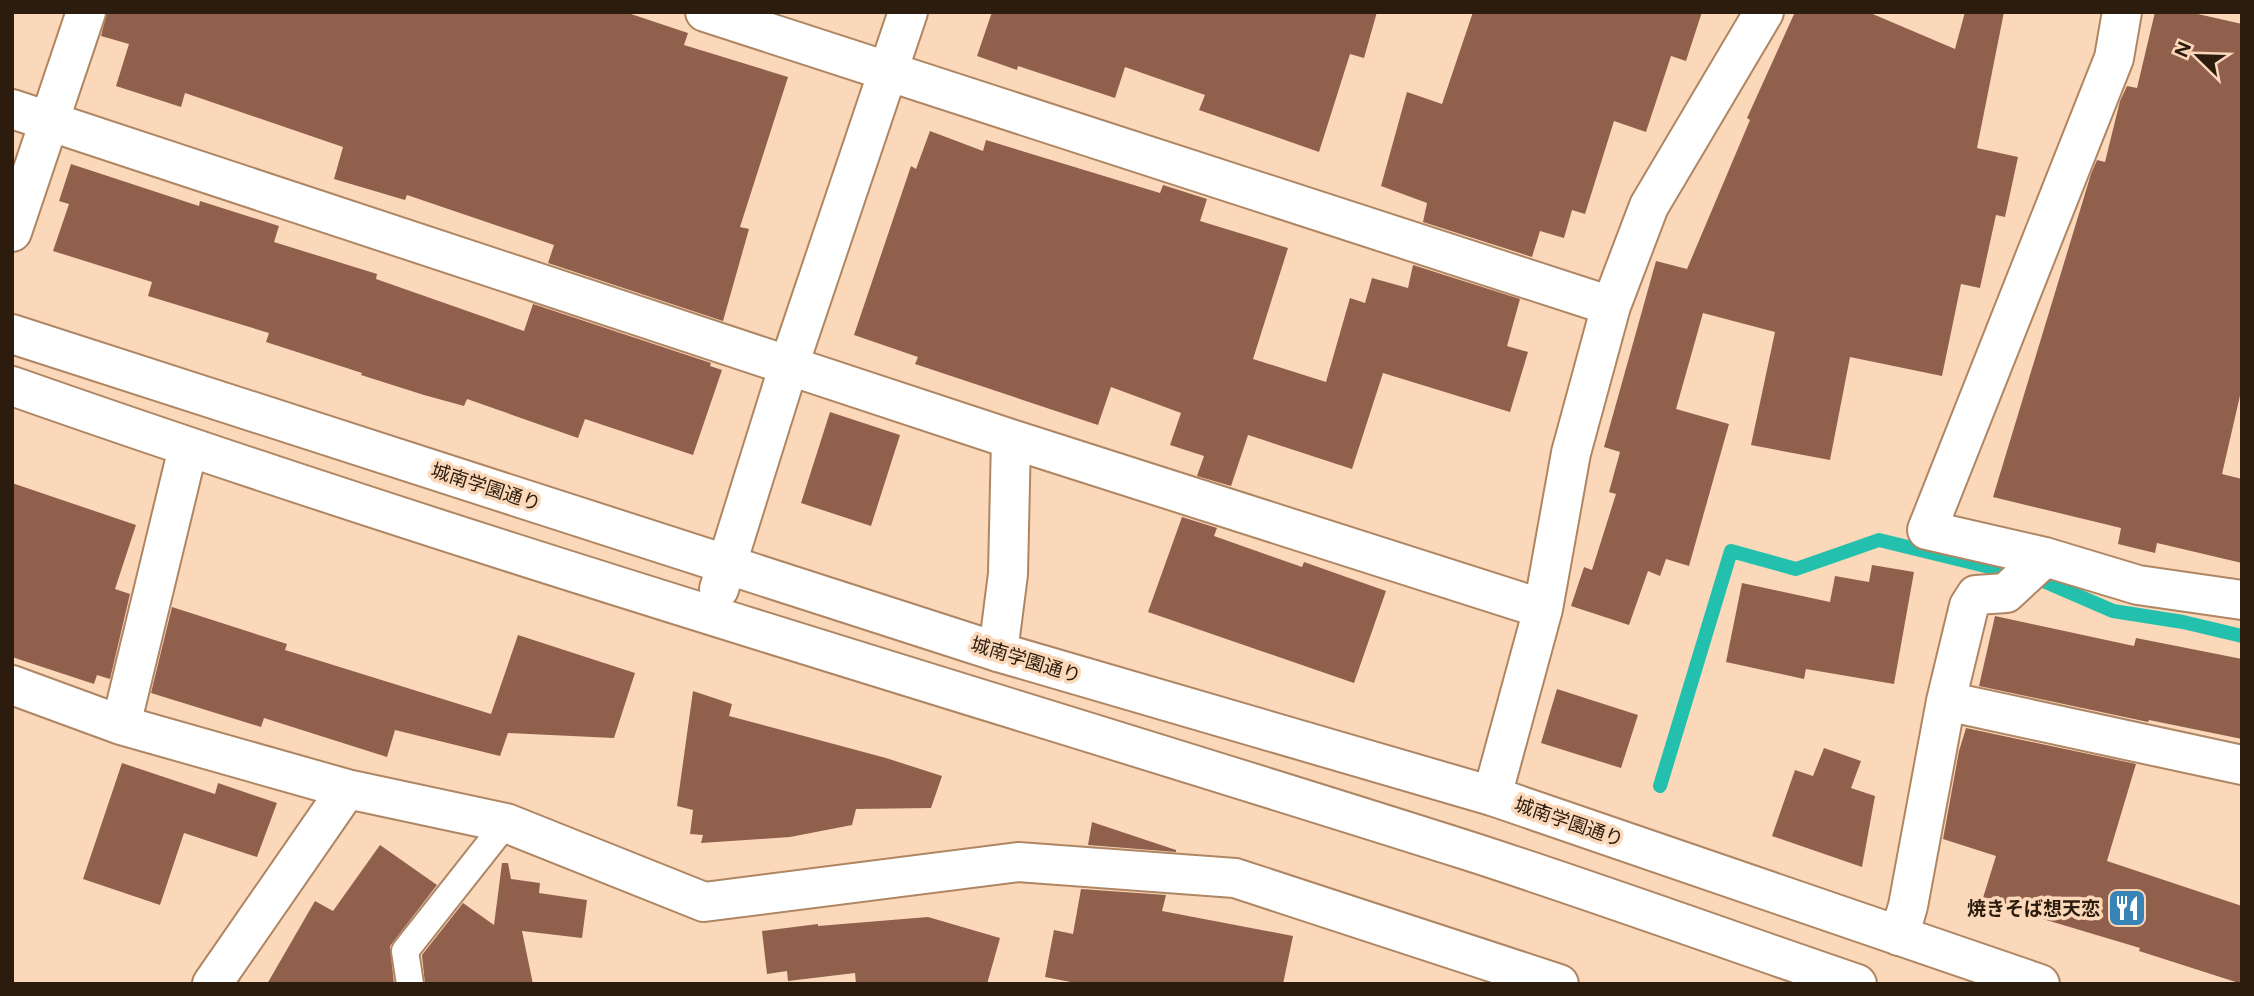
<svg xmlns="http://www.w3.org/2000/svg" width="2254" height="996" font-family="Figtree,'Noto Sans JP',sans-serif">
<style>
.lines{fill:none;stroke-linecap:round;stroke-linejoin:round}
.stream{stroke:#23c0ad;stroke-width:14}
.building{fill:#91604d}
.lane-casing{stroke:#af8663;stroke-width:30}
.street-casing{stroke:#af8663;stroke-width:42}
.secondary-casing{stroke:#af8663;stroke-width:42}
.lane{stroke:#fff;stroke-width:26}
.street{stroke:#fff;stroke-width:38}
.secondary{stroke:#fff;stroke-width:38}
.labels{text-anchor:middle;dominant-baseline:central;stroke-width:7;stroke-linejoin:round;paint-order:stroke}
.street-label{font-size:19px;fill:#2c1c0d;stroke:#fbd8ba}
.poi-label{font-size:19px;font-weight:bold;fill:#2c1c0d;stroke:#fbd8ba;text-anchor:end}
</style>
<rect width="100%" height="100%" fill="#fbd8ba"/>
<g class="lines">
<!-- stream -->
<path class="stream" d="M 1660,786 L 1731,551 L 1796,569 L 1879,540 L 2039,579 L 2113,611 L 2183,622 L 2242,636"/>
</g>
<!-- building -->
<path class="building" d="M 107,12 L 625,12 L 688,33 L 684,45 L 788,77 L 740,227 L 749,229 L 723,321 L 548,263 L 554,245 L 407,195 L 405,200 L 334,179 L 343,147 L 185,93 L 181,107 L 116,86 L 129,44 L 101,36 Z
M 992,12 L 1377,12 L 1364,58 L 1350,54 L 1319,152 L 1199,110 L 1205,95 L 1125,67 L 1115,98 L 1018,66 L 1017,70 L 977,56 Z
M 1473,12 L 1702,12 L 1686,61 L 1671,56 L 1646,132 L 1614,121 L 1585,214 L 1572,210 L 1564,238 L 1540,231 L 1532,257 L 1423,222 L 1427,203 L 1381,186 L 1407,92 L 1442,104 Z
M 1795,12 L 1868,12 L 1955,49 L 1965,12 L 2004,12 L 1977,148 L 2018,157 L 2005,217 L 1996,215 L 1980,288 L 1961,284 L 1942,376 L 1850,357 L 1830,460 L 1751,445 L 1775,332 L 1703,313 L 1676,409 L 1729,424 L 1689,566 L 1666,559 L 1660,576 L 1648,571 L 1629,625 L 1571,606 L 1584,567 L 1592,570 L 1616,494 L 1609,492 L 1620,452 L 1604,447 L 1656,261 L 1687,269 L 1750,120 L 1747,118 Z
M 2155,12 L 2189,12 L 2242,24 L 2242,387 L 2222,474 L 2242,479 L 2242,563 L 2157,543 L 2155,553 L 2118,544 L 2121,528 L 1993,497 L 2091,174 L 2097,160 L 2105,162 L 2120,101 L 2127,86 L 2137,88 Z
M 930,131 L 983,151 L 986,140 L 1160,193 L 1163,185 L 1207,199 L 1200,221 L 1288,248 L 1253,359 L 1326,382 L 1350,298 L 1365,303 L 1372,278 L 1408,288 L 1413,265 L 1520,299 L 1507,346 L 1528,352 L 1510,412 L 1383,373 L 1352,469 L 1248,435 L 1231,486 L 1197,476 L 1204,456 L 1170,445 L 1181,413 L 1111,387 L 1098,425 L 915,364 L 918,357 L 854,335 L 911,166 L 916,169 Z
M 71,164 L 199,206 L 200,201 L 279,226 L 274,242 L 377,274 L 376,279 L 524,331 L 533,304 L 711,363 L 710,366 L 722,370 L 693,455 L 585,419 L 578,438 L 467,399 L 464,406 L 424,395 L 361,375 L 362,373 L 266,342 L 269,333 L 148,296 L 152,282 L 53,251 L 69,204 L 59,201 Z
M 830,412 L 900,435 L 871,526 L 801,503 Z
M 12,483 L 136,525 L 115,589 L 130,594 L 110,679 L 97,675 L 94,684 L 12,657 Z
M 1182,517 L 1217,528 L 1214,536 L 1302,567 L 1304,562 L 1386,591 L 1354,683 L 1148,612 Z
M 1872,565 L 1914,572 L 1894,684 L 1806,669 L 1804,679 L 1726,662 L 1742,583 L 1830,602 L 1835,576 L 1869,582 Z
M 172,607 L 287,644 L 285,650 L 491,714 L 518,635 L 635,673 L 614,738 L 508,733 L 500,756 L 395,730 L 387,757 L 264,718 L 261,727 L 151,693 Z
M 1995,616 L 2134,646 L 2136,638 L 2242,659 L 2242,739 L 2149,720 L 2148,722 L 1979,686 Z
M 1557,689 L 1638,715 L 1621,768 L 1541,743 Z
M 693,691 L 732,704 L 729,716 L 886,758 L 942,776 L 931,808 L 856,809 L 852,825 L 790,837 L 701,843 L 703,835 L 690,834 L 693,810 L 677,806 Z
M 1966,728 L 2136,764 L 2107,861 L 2242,906 L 2242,984 L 2139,951 L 2140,948 L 1982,901 L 1996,856 L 1943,839 L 1959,751 Z
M 1824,748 L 1861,761 L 1851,788 L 1875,796 L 1862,867 L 1772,836 L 1795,770 L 1813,776 Z
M 122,763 L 215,794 L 218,783 L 277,803 L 257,857 L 184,833 L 160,905 L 83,879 Z
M 1092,822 L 1176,850 L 1176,852 L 1088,845 Z
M 380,845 L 437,885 L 390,946 L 394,984 L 267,984 L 315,901 L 333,911 Z
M 502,863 L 508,863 L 511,879 L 540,883 L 539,893 L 587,900 L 582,938 L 522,931 L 533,984 L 425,984 L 422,955 L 463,903 L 494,925 Z
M 1081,889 L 1166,895 L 1162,911 L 1293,936 L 1283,984 L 1081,984 L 1045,977 L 1054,930 L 1073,934 Z
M 928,917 L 1000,938 L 987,984 L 856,984 L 855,973 L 788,981 L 787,971 L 767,974 L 762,931 L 818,924 L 818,926 Z"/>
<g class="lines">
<defs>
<path id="lane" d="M 410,984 L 405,951 L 506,823"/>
<path id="street" d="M 705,12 L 1611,306
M 2122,12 L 2114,58 L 1927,530 L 2045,557 L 2138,585 L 2242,600
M 12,109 L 1011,439 L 1543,609
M 12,232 L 86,12
M 998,652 L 1008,574 L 1011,439
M 12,685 L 121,725 L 347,789 L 506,823 L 704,902 L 1018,862 L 1235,878 L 1559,984
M 1946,701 L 2242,765
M 121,725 L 188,448
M 1492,796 L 1543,609 L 1571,453 L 1611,306 L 1649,206 L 1764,12
M 1899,936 L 1908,906 L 1946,701 L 1969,606 L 1976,595 L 2006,593 L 2045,557
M 212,984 L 347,789"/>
<path id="secondary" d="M 12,334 L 998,652 L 1492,796 L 2040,984
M 12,386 C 493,555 984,697 1469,851 C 1599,893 1728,940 1857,984
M 719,589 L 789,365 L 908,12"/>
</defs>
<!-- lane casing -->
<use href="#lane" class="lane-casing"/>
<!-- street casing -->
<use href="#street" class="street-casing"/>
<!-- secondary casing -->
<use href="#secondary" class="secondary-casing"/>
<!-- lane -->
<use href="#lane" class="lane"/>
<!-- street -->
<use href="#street" class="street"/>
<!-- secondary -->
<use href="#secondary" class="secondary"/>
</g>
<!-- icons -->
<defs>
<symbol id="restaurant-square" viewBox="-11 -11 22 22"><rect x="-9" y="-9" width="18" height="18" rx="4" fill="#3984b7" stroke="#fbd8ba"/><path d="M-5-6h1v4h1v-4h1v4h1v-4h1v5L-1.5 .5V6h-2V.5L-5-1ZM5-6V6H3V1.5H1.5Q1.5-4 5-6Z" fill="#fff"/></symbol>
</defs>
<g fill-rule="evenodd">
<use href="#restaurant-square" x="2105" y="886" width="44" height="44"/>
</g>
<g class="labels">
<!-- street labels -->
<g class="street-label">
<text transform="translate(486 487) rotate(18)">城南学園通り</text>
<text transform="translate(1026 660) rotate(17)">城南学園通り</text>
<text transform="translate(1569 822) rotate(19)">城南学園通り</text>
</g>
<!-- poi labels -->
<g class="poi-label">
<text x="2100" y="908">焼きそば想天恋</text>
</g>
</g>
<!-- border -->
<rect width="2254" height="996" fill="none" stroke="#2c1c0d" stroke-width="28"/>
<!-- north arrow -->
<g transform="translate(2198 56) rotate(293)" stroke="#fbd8ba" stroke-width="5" paint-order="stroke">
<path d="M0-5L12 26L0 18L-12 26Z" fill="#2c1c0d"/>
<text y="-10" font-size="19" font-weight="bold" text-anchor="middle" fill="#2c1c0d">N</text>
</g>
</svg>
